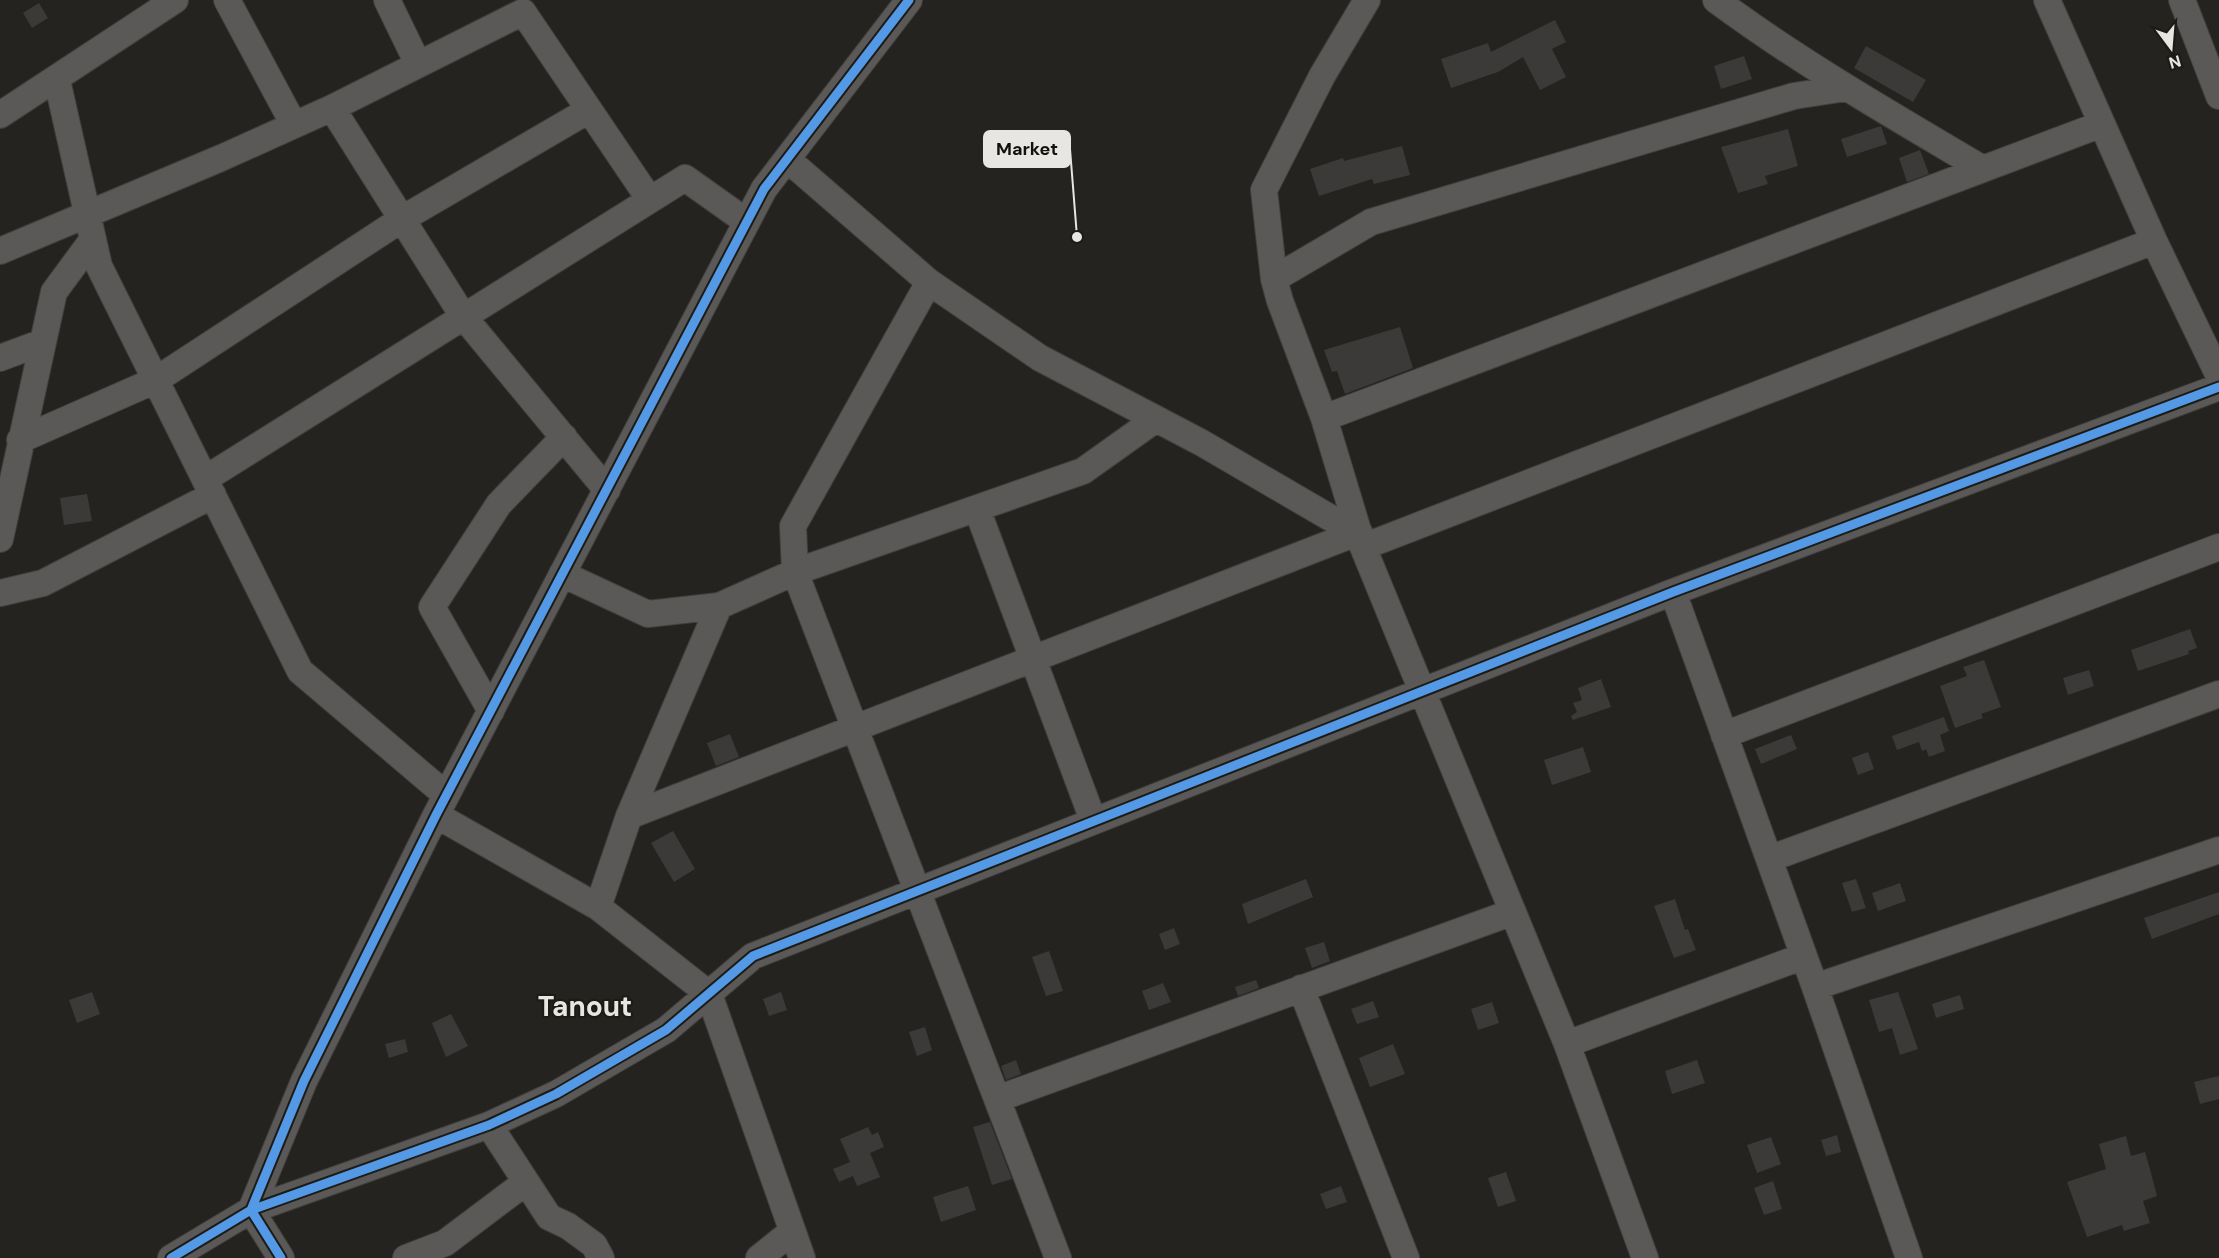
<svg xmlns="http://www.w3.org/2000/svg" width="2219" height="1258" font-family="'DM Sans',sans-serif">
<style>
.building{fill:#3c3a39}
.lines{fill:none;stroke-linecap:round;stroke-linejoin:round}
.minor-casing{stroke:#41403d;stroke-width:28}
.minor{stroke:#5a5957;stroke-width:26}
.cycleway-casing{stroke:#1c1b16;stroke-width:13}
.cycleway{stroke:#5399e6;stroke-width:9}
.labels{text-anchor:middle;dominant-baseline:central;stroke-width:4.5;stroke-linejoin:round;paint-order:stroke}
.town-label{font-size:28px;font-weight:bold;fill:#e7e6e3;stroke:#1c1b16}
.leader{fill:none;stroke:#e7e6e3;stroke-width:2}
.callout-dot{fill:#e7e6e3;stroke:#1c1b16;stroke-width:2}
.callout{fill:#e7e6e3;stroke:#e7e6e3;stroke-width:2}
.callout-label{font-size:18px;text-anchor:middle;font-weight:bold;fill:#111}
</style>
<rect width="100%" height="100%" fill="#242320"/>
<!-- building -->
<path class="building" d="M 39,3 L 48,18 L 32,28 L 23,13 Z
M 1555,20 L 1566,42 L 1552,49 L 1566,77 L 1540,90 L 1523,57 L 1498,72 L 1451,88 L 1441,59 L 1488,43 L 1491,52 Z
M 1866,46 L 1926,80 L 1913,102 L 1854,68 Z
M 1744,56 L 1752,79 L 1721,89 L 1714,66 Z
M 1881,126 L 1887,144 L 1847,157 L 1841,139 Z
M 1788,129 L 1798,166 L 1765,176 L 1768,184 L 1738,193 L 1721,147 Z
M 1402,146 L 1410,175 L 1374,184 L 1372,179 L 1319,196 L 1310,169 L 1343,158 L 1344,161 Z
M 1920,150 L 1929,174 L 1907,182 L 1899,158 Z
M 1400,327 L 1413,368 L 1345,394 L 1337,371 L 1332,372 L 1324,350 Z
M 87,494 L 92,521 L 64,525 L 60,498 Z
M 2190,629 L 2197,648 L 2188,651 L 2189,654 L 2138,671 L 2131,650 Z
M 1984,660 L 2001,707 L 1981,714 L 1983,718 L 1955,728 L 1940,686 L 1967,676 L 1963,667 Z
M 2089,670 L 2094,686 L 2068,695 L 2063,678 Z
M 1601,679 L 1611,707 L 1573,720 L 1571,716 L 1577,712 L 1573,703 L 1582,700 L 1578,688 Z
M 1944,717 L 1949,731 L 1940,735 L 1945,751 L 1929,757 L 1926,749 L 1922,751 L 1919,742 L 1897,750 L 1892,736 Z
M 730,734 L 739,757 L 716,766 L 707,743 Z
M 1791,735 L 1797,749 L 1761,764 L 1755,749 Z
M 1583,747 L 1591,772 L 1552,785 L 1544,760 Z
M 1868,752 L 1874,769 L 1858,775 L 1852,758 Z
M 673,831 L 695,869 L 674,882 L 651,843 Z
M 1306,879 L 1313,897 L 1248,924 L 1242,904 Z
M 1856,879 L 1866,908 L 1852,912 L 1842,883 Z
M 1900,883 L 1906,901 L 1878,911 L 1872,893 Z
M 2219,892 L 2219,914 L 2152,939 L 2144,918 Z
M 1675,899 L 1685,930 L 1688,929 L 1696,950 L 1674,958 L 1654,906 Z
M 1174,928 L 1180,944 L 1165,950 L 1159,934 Z
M 1324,942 L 1330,961 L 1312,968 L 1305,948 Z
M 1049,951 L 1063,991 L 1046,996 L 1032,957 Z
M 1256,980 L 1259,988 L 1238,996 L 1235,987 Z
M 1163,983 L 1171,1002 L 1149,1010 L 1142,991 Z
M 92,992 L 100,1014 L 77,1023 L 69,1000 Z
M 781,992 L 787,1010 L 769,1016 L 763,999 Z
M 1898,992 L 1918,1049 L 1900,1055 L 1892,1028 L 1879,1032 L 1869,1000 Z
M 1960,995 L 1964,1009 L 1936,1018 L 1932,1004 Z
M 1373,1001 L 1379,1017 L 1357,1024 L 1351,1009 Z
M 1492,1002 L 1499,1023 L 1478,1030 L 1471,1009 Z
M 451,1014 L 468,1046 L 446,1057 L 432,1023 Z
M 925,1027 L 932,1050 L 917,1056 L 909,1032 Z
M 405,1039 L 408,1052 L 389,1058 L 385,1044 Z
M 1393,1044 L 1405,1074 L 1370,1087 L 1359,1058 Z
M 1016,1060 L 1021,1074 L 1006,1080 L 1001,1066 Z
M 1697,1060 L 1705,1083 L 1672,1094 L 1665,1071 Z
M 2219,1076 L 2219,1099 L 2200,1104 L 2194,1082 Z
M 990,1122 L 1012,1179 L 992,1185 L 973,1127 Z
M 868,1127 L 872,1135 L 878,1132 L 884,1147 L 870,1153 L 880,1177 L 857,1186 L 853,1176 L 839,1182 L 833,1169 L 850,1162 L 840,1139 Z
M 1837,1135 L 1841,1152 L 1826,1156 L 1821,1140 Z
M 2126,1136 L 2131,1156 L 2145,1152 L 2150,1169 L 2157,1196 L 2143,1201 L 2150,1223 L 2124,1231 L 2122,1225 L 2087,1237 L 2067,1182 L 2106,1169 L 2099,1144 Z
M 1771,1137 L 1781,1164 L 1757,1173 L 1747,1145 Z
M 1506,1172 L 1516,1201 L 1498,1207 L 1488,1178 Z
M 1773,1181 L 1782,1209 L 1764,1215 L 1754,1188 Z
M 968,1186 L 976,1210 L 941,1222 L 933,1197 Z
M 1341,1186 L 1347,1202 L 1326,1209 L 1320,1194 Z"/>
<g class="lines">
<defs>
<path id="minor" d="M 227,0 L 294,125
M 387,0 L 418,64
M 1367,0 L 1322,76 L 1264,190 L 1274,279 L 1280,301 L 1324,418 L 1363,547 L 1567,1044 L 1645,1258
M 1716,0 C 1801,63 1892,115 1983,169
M 2047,0 L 2154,241 L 2219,376
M 2182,0 L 2219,96
M 57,80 L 99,266 L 300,671 L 446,795
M 332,108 L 463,316 L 607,490
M 0,115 L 175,0
M 787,159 L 929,282 L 1040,358 L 1202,443 L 1346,527 L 1359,532
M 0,251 L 221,158 L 332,108 L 523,12 L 650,200
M 1274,279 L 1371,222 L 1794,96 L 1846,88
M 929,282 L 793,526 L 795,572 L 1058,1258
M 0,358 L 43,342
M 1324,418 L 2102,124
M 20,440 L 156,380 L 402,219 L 589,110
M 205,479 L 685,178 L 747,222
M 977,509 L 1093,820
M 0,539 L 54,292 L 93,239
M 1363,547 L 2154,241
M 562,574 L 648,614 L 719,606
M 1673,592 L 1815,987 L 1909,1258
M 0,593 L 43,583 L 213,495
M 491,711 L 432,607 L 499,504 L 564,437
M 1724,735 L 2219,547
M 436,815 L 598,907 L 709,994 L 802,1258
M 629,816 L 1359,532
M 1769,859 L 2219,694
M 598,907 L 629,816 L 719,606 L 795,572 L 1083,471 L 1156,419
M 1815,987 L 2219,850
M 1301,988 L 1406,1258
M 1567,1044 L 1804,956
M 997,1099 L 1513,912
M 489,1125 L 549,1217 L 568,1226 L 594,1245 L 601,1258
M 171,1258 L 251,1210 L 489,1125 L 556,1094 L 666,1030 L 753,956 L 1673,592 L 2219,387
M 281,1258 L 251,1210 L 304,1081 L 436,815 L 764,189 L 909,0
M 406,1258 L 445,1243 L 526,1182
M 759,1258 L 790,1233"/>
</defs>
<!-- minor casing -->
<use href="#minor" class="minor-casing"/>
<!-- minor -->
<use href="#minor" class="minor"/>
<defs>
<path id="cycleway" d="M 171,1258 L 251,1210 L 489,1125 L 556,1094 L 666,1030 L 753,956 L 1673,592 L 2219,387
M 281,1258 L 251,1210 L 304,1081 L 436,815 L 764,189 L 909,0"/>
</defs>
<!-- cycleway casing -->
<use href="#cycleway" class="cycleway-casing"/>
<!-- cycleway -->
<use href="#cycleway" class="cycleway"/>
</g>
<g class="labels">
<!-- town labels -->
<g class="town-label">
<text x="585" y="1006">Tanout</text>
</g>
</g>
<!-- callouts -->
<path class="leader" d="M1077 237L1070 149"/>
<circle class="callout-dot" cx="1077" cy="237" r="6"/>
<rect class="callout" x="984" y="131" width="86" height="36" rx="6"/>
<g class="callout-label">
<text x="1027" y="155">Market</text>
</g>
<!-- north arrow -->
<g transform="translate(2171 48) rotate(164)" stroke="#1c1b16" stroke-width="4.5" paint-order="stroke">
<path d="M0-4.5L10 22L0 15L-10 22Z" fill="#e7e6e3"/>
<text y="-9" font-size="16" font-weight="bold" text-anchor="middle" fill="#e7e6e3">N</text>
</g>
</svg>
